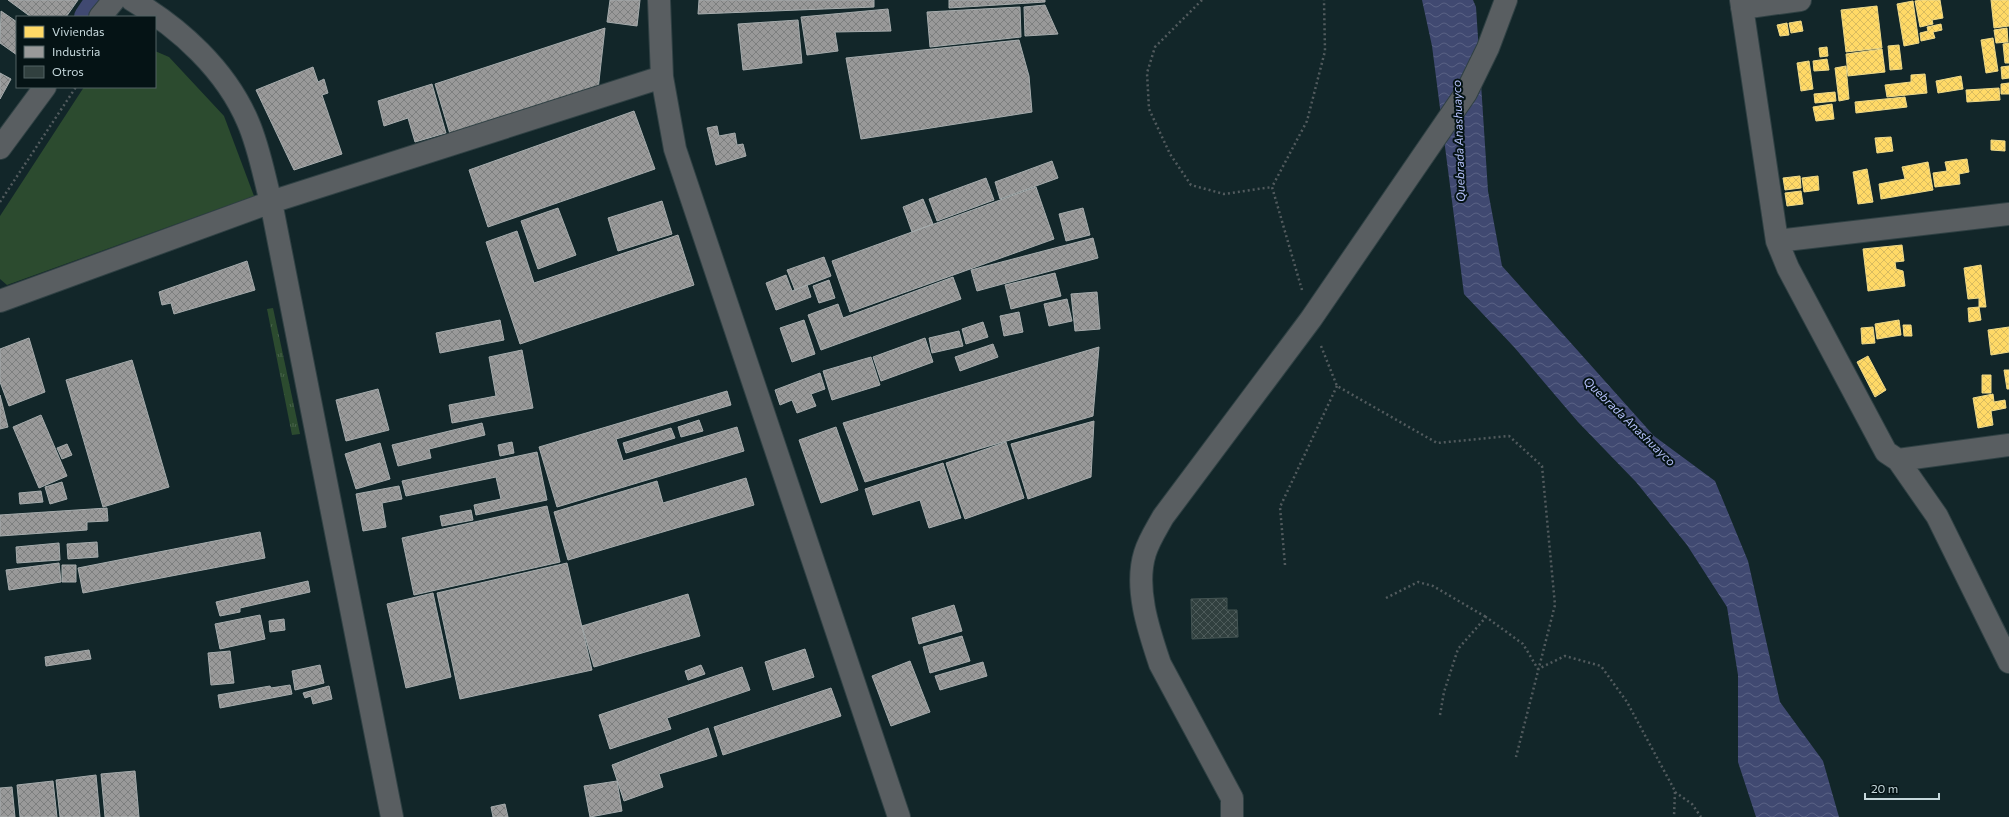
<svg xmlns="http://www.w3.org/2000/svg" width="2009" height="817" font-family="Commissioner,sans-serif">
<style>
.grass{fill:url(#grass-tufts)}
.green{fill:#2c4b2f}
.water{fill:url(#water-waves)}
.homes{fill:url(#homes-cross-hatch);stroke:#eed989}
.industry{fill:url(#industry-cross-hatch);stroke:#a6acad}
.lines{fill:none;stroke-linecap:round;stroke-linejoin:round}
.canal{stroke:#404971;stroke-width:26}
.building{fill:url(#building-cross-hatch);stroke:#445453}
.minor-casing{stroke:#304144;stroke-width:24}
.path{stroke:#525b5e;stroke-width:2.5;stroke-dasharray:2 3;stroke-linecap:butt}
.minor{stroke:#595e61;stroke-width:22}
.labels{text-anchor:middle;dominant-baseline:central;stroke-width:4;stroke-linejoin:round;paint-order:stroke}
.water-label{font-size:12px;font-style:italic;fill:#b5c0fa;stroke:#051315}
</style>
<defs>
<pattern id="grass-tufts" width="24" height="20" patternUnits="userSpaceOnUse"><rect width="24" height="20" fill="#2c4b2f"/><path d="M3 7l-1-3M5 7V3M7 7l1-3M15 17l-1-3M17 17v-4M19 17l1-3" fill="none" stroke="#49644d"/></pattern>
<pattern id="water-waves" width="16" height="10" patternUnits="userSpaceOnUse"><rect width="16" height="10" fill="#404971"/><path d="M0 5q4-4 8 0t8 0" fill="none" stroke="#5a6285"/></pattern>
<pattern id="homes-cross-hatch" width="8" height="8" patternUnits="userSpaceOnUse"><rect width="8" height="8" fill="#ffd966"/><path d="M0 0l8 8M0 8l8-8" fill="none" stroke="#d8bb5f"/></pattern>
<pattern id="industry-cross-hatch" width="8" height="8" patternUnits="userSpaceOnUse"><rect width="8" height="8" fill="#999"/><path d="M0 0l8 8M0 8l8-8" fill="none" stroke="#7d7f7f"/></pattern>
<pattern id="building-cross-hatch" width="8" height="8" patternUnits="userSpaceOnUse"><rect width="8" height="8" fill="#31403f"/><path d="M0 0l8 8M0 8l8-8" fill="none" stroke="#4d5b5a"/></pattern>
</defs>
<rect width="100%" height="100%" fill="#122629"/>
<!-- grass -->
<path class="grass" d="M 273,308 L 300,434 L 292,435 L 267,309 Z"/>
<!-- green -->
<path class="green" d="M 155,51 L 169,57 L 224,116 L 254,196 L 7,285 L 0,279 L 0,216 L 84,87 L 155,87 Z"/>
<!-- water -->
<path class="water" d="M 1422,0 L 1473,0 L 1476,7 L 1488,191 L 1502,266 L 1654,436 L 1715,481 L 1748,561 L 1780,702 L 1823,761 L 1839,817 L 1756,817 L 1738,762 L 1738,675 L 1727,607 L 1687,545 L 1636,482 L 1578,422 L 1514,347 L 1464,294 L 1432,46 Z"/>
<!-- homes -->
<path class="homes" d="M 1922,0 L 1940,0 L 1943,18 L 1932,20 L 1933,24 L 1920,27 L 1915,1 Z
M 1991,0 L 2009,0 L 2009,26 L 1994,28 Z
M 1913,1 L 1919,43 L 1904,46 L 1897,4 Z
M 1877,6 L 1882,48 L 1846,52 L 1841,10 Z
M 1801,21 L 1803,31 L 1791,33 L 1789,23 Z
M 1787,23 L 1789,35 L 1780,36 L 1777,25 Z
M 1941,24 L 1942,30 L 1933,32 L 1935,38 L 1921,41 L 1920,33 L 1928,31 L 1927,27 Z
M 2007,28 L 2008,42 L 1996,43 L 1994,30 Z
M 1993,38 L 1998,71 L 1986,73 L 1981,40 Z
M 2009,43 L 2009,63 L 2005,63 L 2003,44 Z
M 1899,45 L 1902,69 L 1890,70 L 1888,46 Z
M 1827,47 L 1828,56 L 1820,57 L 1819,48 Z
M 1882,49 L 1885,72 L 1848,76 L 1846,54 Z
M 1827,59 L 1829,70 L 1814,71 L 1813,61 Z
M 1809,61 L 1813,89 L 1801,91 L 1797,63 Z
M 1846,66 L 1849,99 L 1839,101 L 1835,68 Z
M 2009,66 L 2009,78 L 2002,79 L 2001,67 Z
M 1925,74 L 1927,93 L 1887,97 L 1885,85 L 1911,82 L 1911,75 Z
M 1961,76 L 1963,89 L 1938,93 L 1936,81 Z
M 2009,83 L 2009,94 L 2001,94 L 2001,84 Z
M 1999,88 L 2000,100 L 1967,102 L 1966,90 Z
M 1835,92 L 1836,101 L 1815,103 L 1814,94 Z
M 1905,97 L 1907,107 L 1856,113 L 1855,102 Z
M 1832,104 L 1834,119 L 1816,121 L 1813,107 Z
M 1891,137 L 1893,151 L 1877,153 L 1875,138 Z
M 1991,140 L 2005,141 L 2005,151 L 1991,150 Z
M 1967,159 L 1969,172 L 1959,174 L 1960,184 L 1935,187 L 1933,173 L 1947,171 L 1945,162 Z
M 1928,162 L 1933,190 L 1881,199 L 1879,184 L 1905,179 L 1902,167 Z
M 1867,169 L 1873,202 L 1858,204 L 1853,172 Z
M 1800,176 L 1801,188 L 1785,190 L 1783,178 Z
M 1818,176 L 1819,190 L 1804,192 L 1802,178 Z
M 1801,191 L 1803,204 L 1787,206 L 1785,193 Z
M 1902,245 L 1904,261 L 1895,262 L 1896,269 L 1903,271 L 1905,286 L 1868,291 L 1863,249 Z
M 1981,265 L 1986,307 L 1979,307 L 1979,298 L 1968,299 L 1964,268 Z
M 1979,307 L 1981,320 L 1969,322 L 1968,308 Z
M 1899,320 L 1901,335 L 1877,339 L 1875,324 Z
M 1903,325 L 1911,325 L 1912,336 L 1904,336 Z
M 1873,327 L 1875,343 L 1862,344 L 1861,328 Z
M 2009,327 L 2009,352 L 1991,355 L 1988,330 Z
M 1868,356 L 1886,390 L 1875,397 L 1857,362 Z
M 2004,370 L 2009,370 L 2009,389 L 2007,389 Z
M 1982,375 L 1991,375 L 1991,393 L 1982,393 Z
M 1993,394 L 1994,402 L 2005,400 L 2006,408 L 1991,411 L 1993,425 L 1978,428 L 1973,398 Z"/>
<!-- industry -->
<path class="industry" d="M 8,0 L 78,0 L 66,17 L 31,17 Z
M 610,0 L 640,0 L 637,26 L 607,22 Z
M 699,0 L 874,0 L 874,7 L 698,14 Z
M 949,0 L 1045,0 L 1045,2 L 949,8 Z
M 1045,5 L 1058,34 L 1025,36 L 1024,7 Z
M 1020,7 L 1021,37 L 930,47 L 927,12 Z
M 888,9 L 891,31 L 835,32 L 838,51 L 807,55 L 801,17 Z
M 1,11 L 17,22 L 17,55 L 0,43 Z
M 798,20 L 802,63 L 743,70 L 738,24 Z
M 605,28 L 598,90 L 450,134 L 435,84 Z
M 1019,40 L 1029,76 L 1032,112 L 861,139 L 846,58 Z
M 313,67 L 318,82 L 324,79 L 328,93 L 322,95 L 342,154 L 294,170 L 256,90 Z
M 0,73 L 11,79 L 0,99 Z
M 432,84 L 446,133 L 415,142 L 408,118 L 384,126 L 378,101 Z
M 634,111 L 655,169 L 488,227 L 469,170 Z
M 717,126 L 719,136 L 735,133 L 737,145 L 743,144 L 746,156 L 716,165 L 707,128 Z
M 1052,161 L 1058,178 L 1000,199 L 995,182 Z
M 986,178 L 994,200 L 937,221 L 929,199 Z
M 1036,187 L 1054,239 L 850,312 L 832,261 Z
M 923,199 L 933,224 L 912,232 L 903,207 Z
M 662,201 L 672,234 L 618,251 L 608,218 Z
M 558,208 L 576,255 L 538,269 L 521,221 Z
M 1083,208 L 1090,235 L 1066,241 L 1059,214 Z
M 517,231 L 534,283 L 678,235 L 694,285 L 520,344 L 486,242 Z
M 1093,238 L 1098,258 L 977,291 L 971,270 Z
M 824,257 L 831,276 L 795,290 L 787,270 Z
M 247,261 L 255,290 L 174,314 L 171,303 L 162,305 L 159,292 Z
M 1055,273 L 1061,296 L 1011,309 L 1005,285 Z
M 786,275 L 792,291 L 807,285 L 811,297 L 776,310 L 766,283 Z
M 953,277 L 961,299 L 821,350 L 808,315 L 838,304 L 843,318 Z
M 829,280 L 835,298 L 819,303 L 813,286 Z
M 1097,292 L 1100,329 L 1075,331 L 1071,294 Z
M 1067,299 L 1072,321 L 1049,326 L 1044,304 Z
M 1019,312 L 1023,332 L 1004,336 L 1000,316 Z
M 500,320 L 504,340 L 440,353 L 436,333 Z
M 804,320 L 815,354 L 792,362 L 780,328 Z
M 983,322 L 988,337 L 966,344 L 962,329 Z
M 959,331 L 963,346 L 932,353 L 929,338 Z
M 29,338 L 45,392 L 9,406 L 0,382 L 0,349 Z
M 925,338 L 933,362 L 881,381 L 873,357 Z
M 993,344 L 998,357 L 960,371 L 955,357 Z
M 1099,347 L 1093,416 L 865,482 L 843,423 Z
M 522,350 L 533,408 L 452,423 L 449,405 L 496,396 L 489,357 Z
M 871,357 L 880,385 L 832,400 L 823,371 Z
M 132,360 L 169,487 L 103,507 L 66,380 Z
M 820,373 L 825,389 L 811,394 L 816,406 L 797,413 L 792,400 L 780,405 L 775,390 Z
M 378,389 L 389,430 L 346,441 L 336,400 Z
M 727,391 L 731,405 L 616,439 L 623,461 L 737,427 L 744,451 L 557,507 L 539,447 Z
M 0,395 L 8,427 L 0,429 Z
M 41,415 L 67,476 L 39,488 L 13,427 Z
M 699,420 L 703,431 L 681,437 L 678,427 Z
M 1094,421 L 1091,477 L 1028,499 L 1011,444 Z
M 482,423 L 485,435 L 429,449 L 431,458 L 398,466 L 392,445 Z
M 836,427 L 858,490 L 821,503 L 799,440 Z
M 671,428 L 675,438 L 626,453 L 623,443 Z
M 512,442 L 514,453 L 500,456 L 498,445 Z
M 1006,442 L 1024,498 L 965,519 L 946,463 Z
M 380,443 L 390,479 L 356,489 L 345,454 Z
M 67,444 L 72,455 L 62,459 L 57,448 Z
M 537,452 L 547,500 L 476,515 L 474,505 L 501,499 L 496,477 L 406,496 L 402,481 Z
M 943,463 L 961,518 L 929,528 L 920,500 L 873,515 L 865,489 Z
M 746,478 L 754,505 L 568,560 L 554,512 L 657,481 L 663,503 Z
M 62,482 L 67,499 L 50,504 L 45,487 Z
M 399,486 L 402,499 L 382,503 L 386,527 L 363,531 L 356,494 Z
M 41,491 L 43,502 L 20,504 L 19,493 Z
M 547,506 L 560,562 L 414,595 L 402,538 Z
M 107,508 L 108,521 L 87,522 L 87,530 L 0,536 L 0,515 Z
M 471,510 L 473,520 L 442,526 L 440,516 Z
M 260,532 L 265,558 L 83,593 L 78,568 Z
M 97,542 L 98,557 L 68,559 L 67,544 Z
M 59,543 L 60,560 L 17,563 L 16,547 Z
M 59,563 L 61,582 L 9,590 L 6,570 Z
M 567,563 L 592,670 L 460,699 L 437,593 Z
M 62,565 L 76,565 L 76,582 L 62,582 Z
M 308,581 L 310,592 L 240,608 L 240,612 L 220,616 L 216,602 Z
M 433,593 L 451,677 L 406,688 L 387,604 Z
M 688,594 L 700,636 L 594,667 L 582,626 Z
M 954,605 L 962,631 L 919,644 L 912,618 Z
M 260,615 L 265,639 L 220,649 L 215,624 Z
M 284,619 L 285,630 L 270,632 L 269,621 Z
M 962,636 L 970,661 L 930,673 L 923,647 Z
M 805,649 L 814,677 L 773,690 L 765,662 Z
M 89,650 L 91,659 L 46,666 L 45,657 Z
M 230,651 L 234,683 L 211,685 L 208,653 Z
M 910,661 L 930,712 L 891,726 L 872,676 Z
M 983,662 L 987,676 L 940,690 L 935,676 Z
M 320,665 L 324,683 L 295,690 L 292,671 Z
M 701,665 L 705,674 L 688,680 L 685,671 Z
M 742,667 L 750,690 L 667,718 L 671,729 L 610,749 L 599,715 Z
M 290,685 L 292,694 L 220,708 L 218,695 L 270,686 L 271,688 Z
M 329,686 L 332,699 L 313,704 L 311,696 L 305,698 L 303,693 Z
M 831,688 L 841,716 L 723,755 L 714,727 Z
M 708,728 L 717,756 L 659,774 L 663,787 L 624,801 L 612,765 Z
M 135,771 L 139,817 L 105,817 L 101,774 Z
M 96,775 L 100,817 L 60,817 L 56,780 Z
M 53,781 L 57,817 L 20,817 L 17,785 Z
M 617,781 L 622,811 L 590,817 L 584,786 Z
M 12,787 L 15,817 L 0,817 L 0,788 Z
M 505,804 L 508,817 L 493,817 L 491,807 Z"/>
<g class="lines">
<!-- canal -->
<path class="canal" d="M 87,17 L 93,8"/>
</g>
<!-- building -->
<path class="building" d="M 1227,598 L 1227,610 L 1237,610 L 1238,637 L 1192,639 L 1191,599 Z"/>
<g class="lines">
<defs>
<path id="minor" d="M 132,0 C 180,28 226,70 248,122 C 259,147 264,176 271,202 L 392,817
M 659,0 L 662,77 L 675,149 L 899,817
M 1741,0 L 1777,241 L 1788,268 L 1886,452 L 1898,460 L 2009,445
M 1742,8 L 1800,0
M 100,17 L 114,0
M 0,148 L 45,87
M 1777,241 L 2009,214
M 0,301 L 271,202 L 662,77
M 1898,460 L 1937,516 L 2009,662
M 1232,817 L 1232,798 L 1160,664 C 1149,631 1134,588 1145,553 C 1149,540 1157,528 1163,517 L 1311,319 L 1466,93 L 1488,48 L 1506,0"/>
</defs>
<!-- minor casing -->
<use href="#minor" class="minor-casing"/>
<!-- path -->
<path class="path" d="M 1202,0 L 1155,47 L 1147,73 L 1149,109 L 1170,154 L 1191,185 L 1224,194 L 1272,187
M 0,202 L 76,87
M 1302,290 L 1272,187 L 1307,121 L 1325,51 L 1324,0
M 1321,346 L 1337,386 L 1437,443 L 1509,436 L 1542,466 L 1555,605 L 1516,757
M 1285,565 L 1280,507 L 1337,386
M 1386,598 L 1418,582 L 1433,586 L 1486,617
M 1440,715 L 1444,692 L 1458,649 L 1486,617 L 1523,644 L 1538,669 L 1565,656 L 1601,666 L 1627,702 L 1675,791 L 1674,817
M 1675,792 L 1692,804 L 1701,817"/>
<!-- minor -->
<use href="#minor" class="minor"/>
</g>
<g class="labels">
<!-- water labels -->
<g class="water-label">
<text transform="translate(1458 141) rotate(-92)">Quebrada Anashuayco</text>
<text transform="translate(1630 421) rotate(44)">Quebrada Anashuayco</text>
</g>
</g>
<!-- legend -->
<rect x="16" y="16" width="140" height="72" fill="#051315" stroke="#526265"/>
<rect x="24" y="26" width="20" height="12" fill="#ffd966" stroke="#526265"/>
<text x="52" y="36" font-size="12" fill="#c6d8dc">Viviendas</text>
<rect x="24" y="46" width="20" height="12" fill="#999999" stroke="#526265"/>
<text x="52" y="56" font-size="12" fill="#c6d8dc">Industria</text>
<rect x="24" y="66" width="20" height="12" fill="#31403f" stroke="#526265"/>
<text x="52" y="76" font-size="12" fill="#c6d8dc">Otros</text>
<!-- scale -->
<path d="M1865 793v6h74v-6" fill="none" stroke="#c6d8dc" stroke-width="2"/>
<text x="1871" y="793" font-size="12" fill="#c6d8dc" stroke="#051315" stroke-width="3" paint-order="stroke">20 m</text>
</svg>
